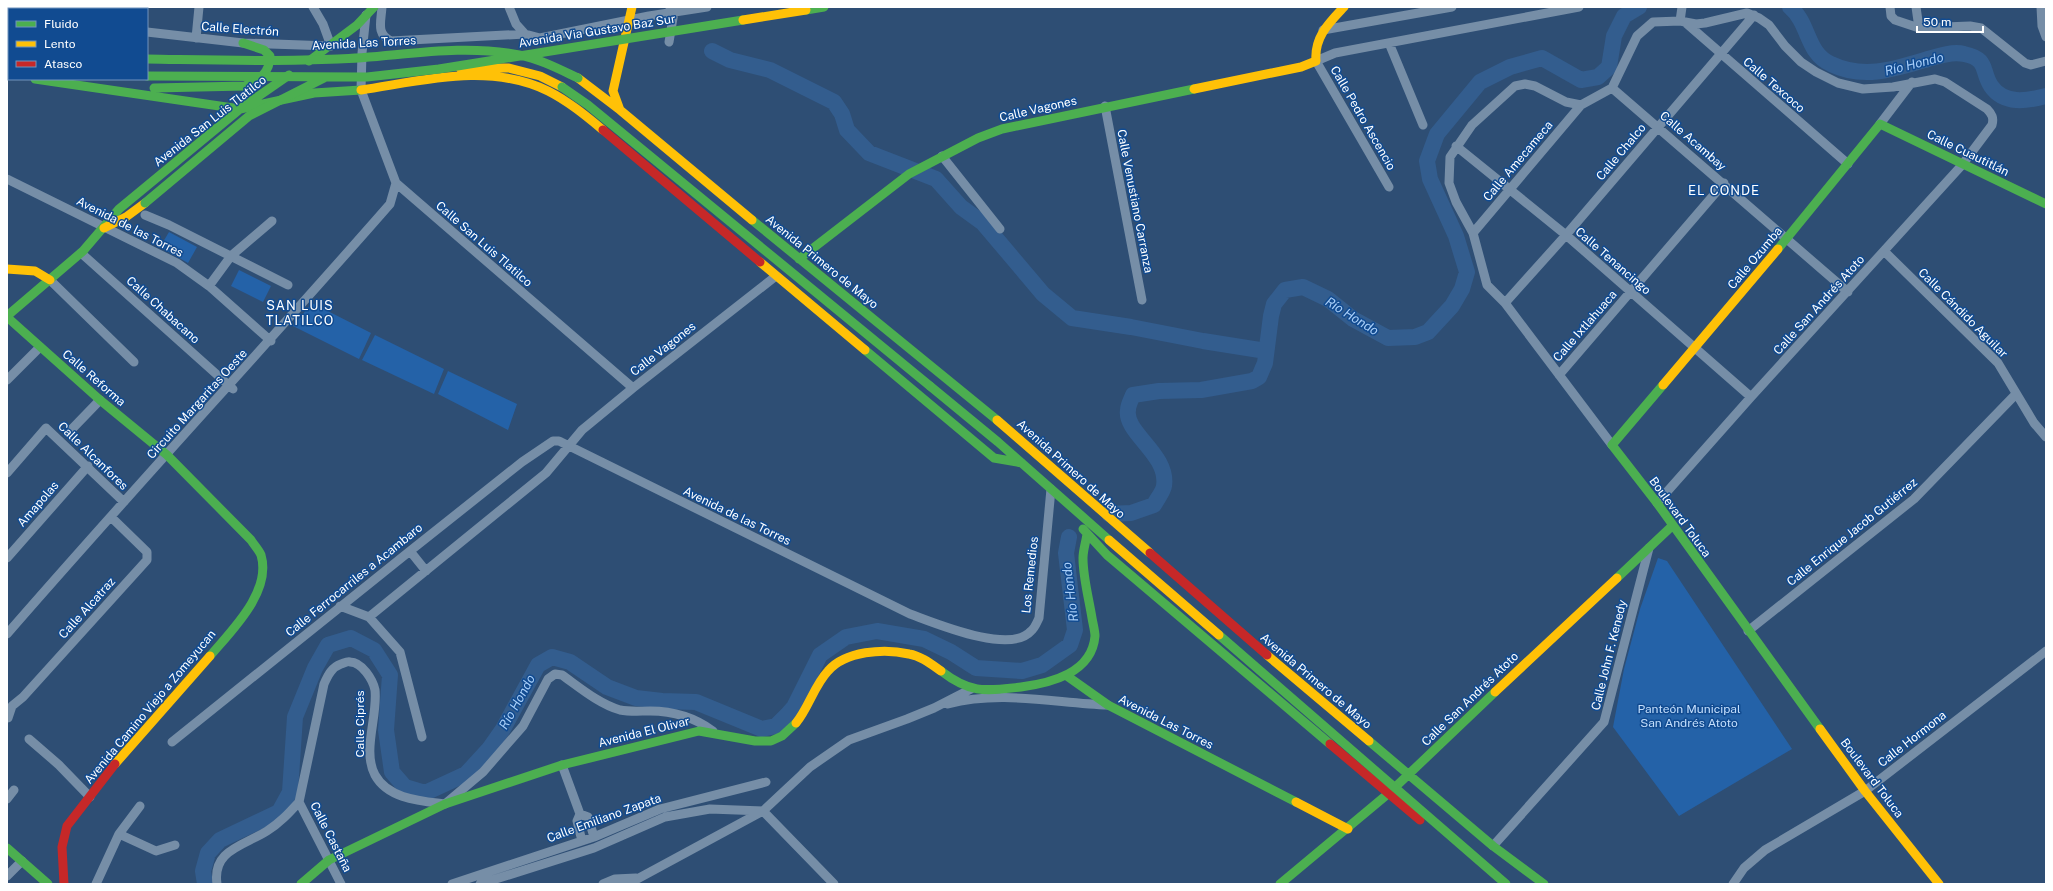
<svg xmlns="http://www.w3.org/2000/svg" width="2053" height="891" font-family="'Public Sans',sans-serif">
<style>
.green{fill:#2462a8}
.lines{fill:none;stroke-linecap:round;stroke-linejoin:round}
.river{stroke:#335d8e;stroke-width:16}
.street{stroke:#768ea7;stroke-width:9}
.fast{stroke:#4caf50;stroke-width:9}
.slow{stroke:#ffc107;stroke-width:9}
.jam{stroke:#c62828;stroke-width:9}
.fast-bridge{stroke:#4caf50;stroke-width:9}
.slow-bridge{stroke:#ffc107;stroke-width:9}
.labels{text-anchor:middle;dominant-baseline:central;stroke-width:3;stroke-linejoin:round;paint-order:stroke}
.street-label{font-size:12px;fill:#fff;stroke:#114b91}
.park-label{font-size:12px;fill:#c4dffd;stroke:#114b91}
.water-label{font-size:13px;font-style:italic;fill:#a9cff9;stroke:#114b91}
.neighbourhood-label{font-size:13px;letter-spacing:1px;fill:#fff;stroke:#114b91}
</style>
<rect width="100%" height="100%" fill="#2e4e74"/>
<!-- green -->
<path class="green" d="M 169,232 L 197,247 L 188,263 L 160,247 Z
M 239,270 L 271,286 L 263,302 L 231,286 Z
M 312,303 L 371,333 L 359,359 L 293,326 Z
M 375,335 L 444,369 L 434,394 L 362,360 Z
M 448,371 L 517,404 L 508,430 L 438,394 Z
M 1658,558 L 1667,561 L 1792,749 L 1679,816 L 1613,727 L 1624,669 L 1640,609 Z"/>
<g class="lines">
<!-- river -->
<path class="river" d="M 1790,7 C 1810,24 1806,53 1831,64 C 1864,80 1895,69 1928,59 C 1938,56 1953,51 1964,54 C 1989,59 1981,71 1991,86 C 2004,105 2027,101 2046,96
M 712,51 L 730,60 L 770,70 L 834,102 L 842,114 L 847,130 L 869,153 L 936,179 L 961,207 L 983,223 L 1043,294 L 1072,318 L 1131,327 L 1203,341 L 1266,351
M 1109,514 L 1131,513 L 1154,505 C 1157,499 1163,492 1164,486 C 1169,454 1124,433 1128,410 C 1128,405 1131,400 1133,395 L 1159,391 L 1201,390 L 1252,381 L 1259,377 L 1265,363 L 1271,316 L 1274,304 L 1285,290 L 1303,287 L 1328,299 L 1353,319 L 1388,338 L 1415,337 L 1428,332 L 1452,306 L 1462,289 L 1467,272 L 1456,236 L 1430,179 L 1427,161 L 1437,134 L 1480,82 L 1510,67 L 1542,58 L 1581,80 L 1598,77 L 1609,67 L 1614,36 L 1624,16 L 1639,7
M 205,884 L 203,871 L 208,853 L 220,840 L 279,812 L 290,792 L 295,717 L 315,668 L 328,645 L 351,638 L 374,650 L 390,675 L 386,730 L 392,772 L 405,787 L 425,793 L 466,774 L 489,749 L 503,729 L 538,665 L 552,657 L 570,662 L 607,687 L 636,698 L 662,701 L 696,702 L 762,729 L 776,726 L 787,715 L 794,707 L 820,655 L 846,637 L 877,631 L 924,639 L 951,652 L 976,668 L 1022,671 L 1042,665 L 1070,645 L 1075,630 L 1066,553 L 1069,537"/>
<!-- street -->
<path class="street" d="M 382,7 C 381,22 376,34 391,41 L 525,34 L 540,38 L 649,16 L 707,7
M 509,7 L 516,24 L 525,34
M 1890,7 L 1891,16 L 1895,20 L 1919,28 L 1970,26 L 1981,28 L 2025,63 L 2031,65 L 2046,61
M 1916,7 L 1919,28
M 2041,7 L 2042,26 L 2046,37
M 366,15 L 362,53 L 361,90 L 396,183 L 633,388
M 1680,21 L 1682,7
M 1686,23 L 1848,164
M 1323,30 L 1452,7
M 147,32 L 243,43 L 331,46 L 323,24 L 313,7
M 196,38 L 199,7
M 669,42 L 674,12 L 670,8
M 1389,43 L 1423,125
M 1612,88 L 1848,292
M 1105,106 L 1142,300
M 1880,124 L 1912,82
M 1456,146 L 1566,235 L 1751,397
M 942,156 L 1000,229
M 7,179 L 177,263 L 209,286 L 271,341
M 1389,187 L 1316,61 L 1335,53 L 1579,7
M 145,215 L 169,225 L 288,285
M 1473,233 L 1581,105
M 1884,251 L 1998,363 L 2034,423 L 2046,437
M 81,253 L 233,389
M 50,280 L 134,362
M 209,286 L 231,256 L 272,221
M 1505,303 L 1566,235 L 1754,15
M 1559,375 L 1724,183
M 7,380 L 40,347
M 72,429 L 100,400
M 1612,445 L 1505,303 L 1487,285 L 1473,233 L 1456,202 L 1449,183 L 1450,157 L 1472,125 L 1515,86 L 1525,84 L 1535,86 L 1566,102 L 1581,105 L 1612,88 L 1637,36 L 1653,22 L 1680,21 L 1696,24 L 1705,23 L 1747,13 L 1759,18 L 1769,25 L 1785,46 L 1801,62 L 1816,72 L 1838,83 L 1863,89 L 1893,87 L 1935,79 L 1945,82 L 1987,109 C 1992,114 1994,118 1992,125 L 1962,165 L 1751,397 L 1657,503
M 7,473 L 46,428 L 124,502
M 410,551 L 426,571
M 7,558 L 88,466
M 340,606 L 369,617 L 400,652 L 422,737
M 369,617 L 546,473 L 582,430 L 633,388 L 776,276
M 1748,631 L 1914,499 L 2016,394
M 7,634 C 133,489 264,348 390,204 L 396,183
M 948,704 C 1000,690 1055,703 1108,705
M 8,718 L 12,706 L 23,697 L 147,560 L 147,552 L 111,517
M 29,739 L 59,765 L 90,797
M 172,742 L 410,551 L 522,462 L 553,441 L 559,441 L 910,614 C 935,623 1010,655 1031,631 C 1035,628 1037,622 1039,618 L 1051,489
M 562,765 L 580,814 L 577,821 L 582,841
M 7,799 L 14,790
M 299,802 L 341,884
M 763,811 L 834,884
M 580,814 L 588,817 L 594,837
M 119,834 L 156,851 L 175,845
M 1493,846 L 1604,722 L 1649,548
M 7,876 L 22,861
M 96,884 L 119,834 L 140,806
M 217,884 C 212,850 243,846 267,831 C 280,823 289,813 299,802 L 324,684 C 328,675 332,667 341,664 C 344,663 348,661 350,662 C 362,662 373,680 375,690 C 378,716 362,751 375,775 C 388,799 421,801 445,804 L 483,772 L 523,726 L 548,679 L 555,674 L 562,675 C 579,687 599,704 620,710 C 630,712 640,711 650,711 C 674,711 694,717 713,731
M 452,884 L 594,837 L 660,809 L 766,782
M 480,884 L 594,848 L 665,817 L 710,809 L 763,811
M 603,884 L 615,879 L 636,878
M 628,884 L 763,811 L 810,767 L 849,740 L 907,719 L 934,708 L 971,689
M 1733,884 L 1744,868 L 1765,850 L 1865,791 L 2046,651"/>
<!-- fast -->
<path class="fast" d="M 806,10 L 824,7
M 7,14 L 9,10
M 309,61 L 357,25 L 374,7
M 7,75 L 9,75
M 35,79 L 240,109 L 314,93 L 361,90
M 154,88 L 245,86 C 259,80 270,73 270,56 L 264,50 L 243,43
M 752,220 L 997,420
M 1778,249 L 1880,124 L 2046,204
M 799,259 L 909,174 L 978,138 L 1002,129 L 1194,89
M 7,316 L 83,251 L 119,209 L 240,109 L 289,75
M 7,317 L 100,400 L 167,455 L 251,540 C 254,545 259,550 261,555 C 272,592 231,631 210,656
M 865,350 L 994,458 L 1022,463
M 1663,385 L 1612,445 L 1657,503 L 1820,729
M 930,386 L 998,442 L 1109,540
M 1083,529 L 1107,555 L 1330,744
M 1617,578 L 1672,526
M 941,671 C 971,694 985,691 1021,687 C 1051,683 1092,673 1095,636 C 1095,631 1093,624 1092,618 C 1089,599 1083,578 1083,558 C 1083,550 1086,542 1087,534
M 1067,676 L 1108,705 L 1296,802
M 1369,741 L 1493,846 L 1544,884
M 7,848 L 48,884
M 301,884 L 329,860 L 445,804 L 562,765 L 699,731 L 755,741 L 771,741 L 782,736 L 796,723
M 1280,884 L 1389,793 L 1495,692"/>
<!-- slow -->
<path class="slow" d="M 7,45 L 9,46
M 460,68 L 509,68 L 540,76 L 562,87
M 578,78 L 620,110 L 752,220
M 1194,89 L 1301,67 L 1316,61 C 1314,37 1329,23 1344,7
M 361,90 C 422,81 489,62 548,91 C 568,101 586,116 603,130
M 620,110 L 613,91 L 632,7
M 104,228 L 126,217 L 145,203
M 760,262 L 865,350
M 7,269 L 35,271 L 50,280
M 1663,385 L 1778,249
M 997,420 L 1150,553
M 1267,655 L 1369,741
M 1495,692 L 1617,578
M 796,723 C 809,707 814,686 828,671 C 845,651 884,648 909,654 C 921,656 931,664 941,671
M 1820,729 L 1865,791 L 1939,884
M 115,764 L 210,656
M 1296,802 L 1348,829"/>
<!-- jam -->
<path class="jam" d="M 603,130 L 760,262
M 1150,553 L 1267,655
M 1330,744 L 1420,820
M 64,884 L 62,847 L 67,826 L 115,764"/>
<!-- fast-bridge -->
<path class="fast-bridge" d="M 147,59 C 211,60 274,62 338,59 C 398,57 459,43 519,55 C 540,59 559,69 578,78
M 439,69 L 743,20
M 147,76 L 367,77 L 439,69
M 562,87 L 588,105 L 930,386
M 145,203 L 249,116 L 324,78
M 1219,635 L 1506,884"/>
<!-- slow-bridge -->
<path class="slow-bridge" d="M 743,20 L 806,10
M 1109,540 L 1219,635"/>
</g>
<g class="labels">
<!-- street labels -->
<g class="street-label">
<text transform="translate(240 29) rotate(4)">Calle Electrón</text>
<text transform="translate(597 31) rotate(-9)">Avenida Via Gustavo Baz Sur</text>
<text transform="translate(364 43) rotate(-3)">Avenida Las Torres</text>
<text transform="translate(1774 85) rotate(41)">Calle Texcoco</text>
<text transform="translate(1038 109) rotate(-13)">Calle Vagones</text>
<text transform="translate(1363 118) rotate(60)">Calle Pedro Ascencio</text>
<text transform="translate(210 121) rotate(-38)">Avenida San Luis Tlatilco</text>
<text transform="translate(1693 141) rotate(41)">Calle Acambay</text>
<text transform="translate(1621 152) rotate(-50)">Calle Chalco</text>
<text transform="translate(1968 153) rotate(26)">Calle Cuautitlán</text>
<text transform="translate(1518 161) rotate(-50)">Calle Amecameca</text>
<text transform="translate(1135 201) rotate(79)">Calle Venustiano Carranza</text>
<text transform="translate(130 227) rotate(27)">Avenida de las Torres</text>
<text transform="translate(484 244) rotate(41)">Calle San Luis Tlatilco</text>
<text transform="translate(1755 258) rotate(-50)">Calle Ozumba</text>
<text transform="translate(1613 261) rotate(41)">Calle Tenancingo</text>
<text transform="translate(822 262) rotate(39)">Avenida Primero de Mayo</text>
<text transform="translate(1819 305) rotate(-48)">Calle San Andrés Atoto</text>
<text transform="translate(163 310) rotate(42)">Calle Chabacano</text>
<text transform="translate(1963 313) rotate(45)">Calle Cándido Aguilar</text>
<text transform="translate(1585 326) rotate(-49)">Calle Ixtlahuaca</text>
<text transform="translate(663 349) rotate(-38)">Calle Vagones</text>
<text transform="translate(94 378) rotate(41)">Calle Reforma</text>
<text transform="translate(197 404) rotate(-48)">Circuito Margaritas Oeste</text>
<text transform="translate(93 456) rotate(44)">Calle Alcanfores</text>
<text transform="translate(1071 469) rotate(42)">Avenida Primero de Mayo</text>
<text transform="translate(38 504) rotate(-49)">Amapolas</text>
<text transform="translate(737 516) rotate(26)">Avenida de las Torres</text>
<text transform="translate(1680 517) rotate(54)">Boulevard Toluca</text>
<text transform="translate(1852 532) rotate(-39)">Calle Enrique Jacob Gutiérrez</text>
<text transform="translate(1030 575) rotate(-84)">Los Remedios</text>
<text transform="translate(354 580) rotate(-39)">Calle Ferrocarriles a Acambaro</text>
<text transform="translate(87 608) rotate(-48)">Calle Alcatraz</text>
<text transform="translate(1609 655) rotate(-76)">Calle John F. Kenedy</text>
<text transform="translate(1316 681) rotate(40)">Avenida Primero de Mayo</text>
<text transform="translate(1470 699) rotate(-44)">Calle San Andrés Atoto</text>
<text transform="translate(150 707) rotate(-50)">Avenida Camino Viejo a Zomeyucan</text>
<text transform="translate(1166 722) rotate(27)">Avenida Las Torres</text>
<text transform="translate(360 724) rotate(-90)">Calle Ciprés</text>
<text transform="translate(644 732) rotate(-14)">Avenida El Olivar</text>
<text transform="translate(1912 739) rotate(-38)">Calle Hormona</text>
<text transform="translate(1872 778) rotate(53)">Boulevard Toluca</text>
<text transform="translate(604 818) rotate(-20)">Calle Emiliano Zapata</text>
<text transform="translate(331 837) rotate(63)">Calle Castaña</text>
</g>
<!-- park labels -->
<g class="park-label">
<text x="1689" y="709">Panteón Municipal<tspan x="1689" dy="14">San Andrés Atoto</tspan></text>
</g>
<!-- water labels -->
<g class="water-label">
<text transform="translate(1914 64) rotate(-14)">Río Hondo</text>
<text transform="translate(1352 316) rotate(32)">Río Hondo</text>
<text transform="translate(1070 592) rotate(-97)">Río Hondo</text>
<text transform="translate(517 702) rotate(-61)">Río Hondo</text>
</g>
<!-- neighbourhood labels -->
<g class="neighbourhood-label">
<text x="1724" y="190">EL CONDE</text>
<text x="300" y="305">SAN LUIS<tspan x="300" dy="15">TLATILCO</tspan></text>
</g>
</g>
<!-- border -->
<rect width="2053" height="891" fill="none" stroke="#ffffff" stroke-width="16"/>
<!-- legend -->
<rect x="8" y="8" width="140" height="72" fill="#114b91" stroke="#7093bd"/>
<rect x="16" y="21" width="20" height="6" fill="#4caf50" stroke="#7093bd"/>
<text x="44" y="28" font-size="12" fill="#ffffff">Fluido</text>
<rect x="16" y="41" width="20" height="6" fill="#ffc107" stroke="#7093bd"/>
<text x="44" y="48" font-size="12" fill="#ffffff">Lento</text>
<rect x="16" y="61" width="20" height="6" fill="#c62828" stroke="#7093bd"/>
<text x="44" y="68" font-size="12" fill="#ffffff">Atasco</text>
<!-- scale -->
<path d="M1917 26v6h66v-6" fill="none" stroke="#ffffff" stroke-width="2"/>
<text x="1923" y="26" font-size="12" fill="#ffffff" stroke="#114b91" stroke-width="3" paint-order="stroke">50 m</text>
</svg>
